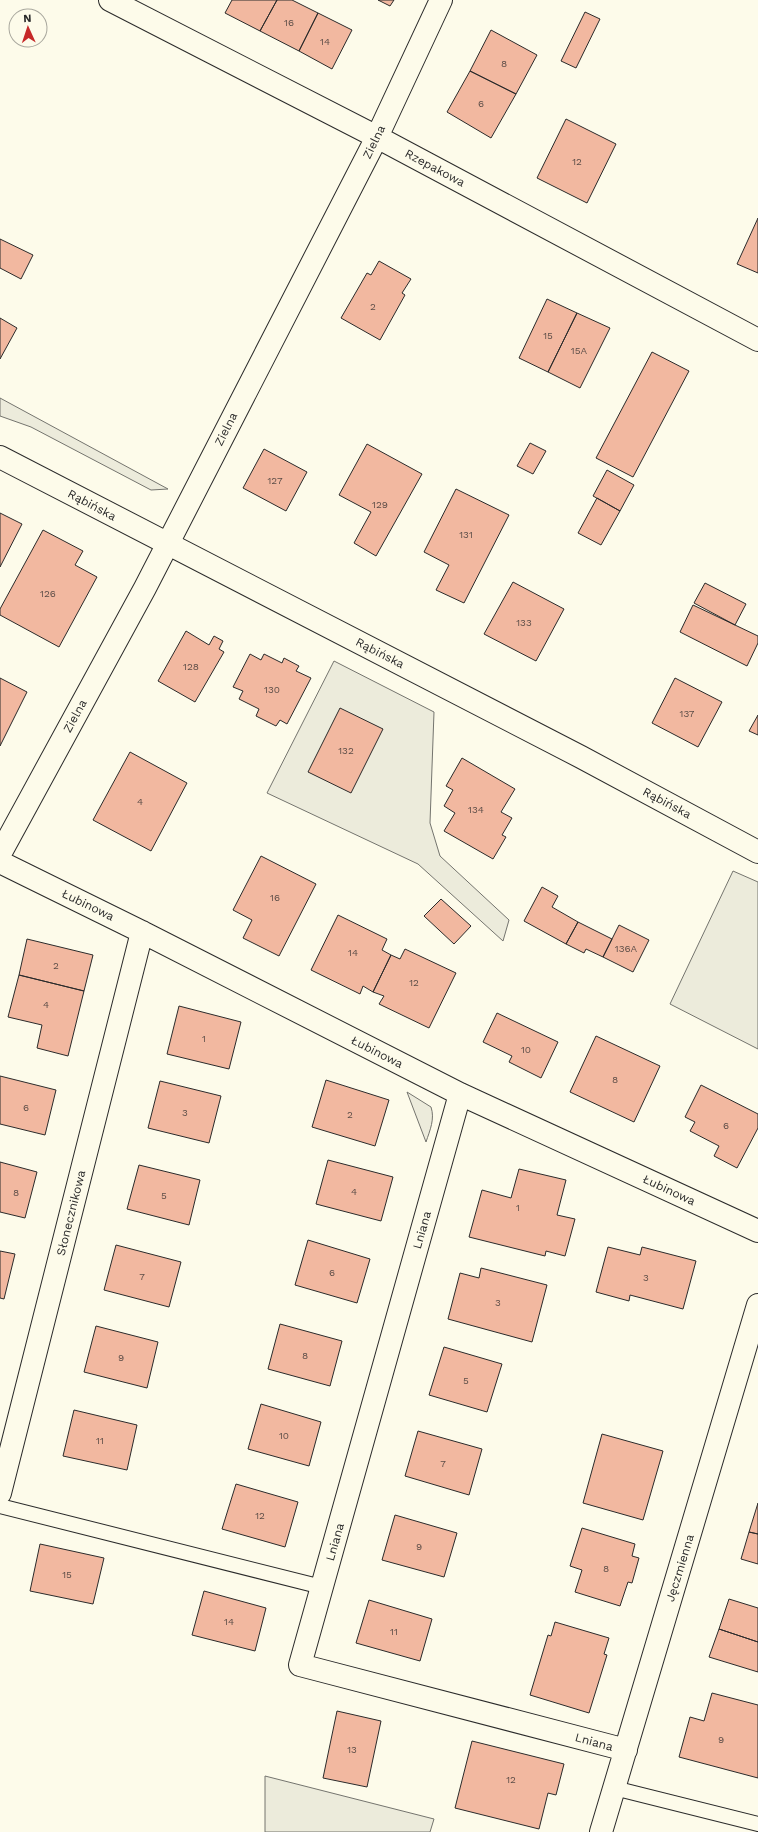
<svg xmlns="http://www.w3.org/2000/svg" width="758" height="1832" font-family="'Work Sans',sans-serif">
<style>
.green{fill:#ecebdb;stroke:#74746e}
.building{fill:#f2b8a0;stroke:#2b2b2b}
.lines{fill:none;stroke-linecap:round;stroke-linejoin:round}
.lane-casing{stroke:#2b2b2b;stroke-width:16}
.street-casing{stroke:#2b2b2b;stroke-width:24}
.secondary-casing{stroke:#2b2b2b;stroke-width:24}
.lane{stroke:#fdfbea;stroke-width:14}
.street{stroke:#fdfbea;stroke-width:22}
.secondary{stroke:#fdfbea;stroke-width:22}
.labels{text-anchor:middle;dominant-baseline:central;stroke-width:3;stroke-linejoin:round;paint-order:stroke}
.number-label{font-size:10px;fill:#5d4e48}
.street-label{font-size:12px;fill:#2b2b2b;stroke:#fdfbea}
</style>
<rect width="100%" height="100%" fill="#fdfbea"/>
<!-- green -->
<path class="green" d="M 0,398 L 168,489 L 151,490 L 31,427 L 0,416 Z
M 334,661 L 434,712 L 430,823 L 440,856 L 509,920 L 503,941 L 418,864 L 267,793 Z
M 733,871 L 758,882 L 758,1049 L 670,1004 Z
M 407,1092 L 431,1107 C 435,1119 430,1130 426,1142 Z
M 265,1776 L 434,1819 L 430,1832 L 265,1832 Z"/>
<!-- building -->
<path class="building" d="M 232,0 L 277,0 L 260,31 L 225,13 Z
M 277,0 L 292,0 L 318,13 L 299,51 L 260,31 Z
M 378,0 L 394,0 L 390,6 Z
M 585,12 L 600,19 L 576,68 L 561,61 Z
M 318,13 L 352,30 L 332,69 L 299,51 Z
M 491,30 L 537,55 L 516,94 L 470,71 Z
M 470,71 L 516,94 L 491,138 L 447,112 Z
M 566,119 L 616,144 L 587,203 L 537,178 Z
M 758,218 L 758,273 L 737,264 Z
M 0,239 L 33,255 L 21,279 L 0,268 Z
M 379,261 L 411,279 L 402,293 L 405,295 L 380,340 L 341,318 L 367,273 L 371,275 Z
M 547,299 L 577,313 L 548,372 L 519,358 Z
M 577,313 L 610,328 L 580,388 L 548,372 Z
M 0,318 L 17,328 L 0,359 Z
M 652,352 L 689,371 L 633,477 L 596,458 Z
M 530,443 L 546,451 L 533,474 L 517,466 Z
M 367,444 L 422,474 L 376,556 L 354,543 L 371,512 L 339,495 Z
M 264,449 L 307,472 L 286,511 L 243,488 Z
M 607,470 L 634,485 L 620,511 L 593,496 Z
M 456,489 L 509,515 L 464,603 L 436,590 L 449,565 L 424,552 Z
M 597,498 L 620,511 L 601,545 L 578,533 Z
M 0,513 L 22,524 L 0,567 Z
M 43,530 L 83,551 L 75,565 L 97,577 L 59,647 L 0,615 L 0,609 Z
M 513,582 L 564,609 L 536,661 L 484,634 Z
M 705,583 L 746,604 L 735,625 L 694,603 Z
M 693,605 L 758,636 L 758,643 L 747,666 L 680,632 Z
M 186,631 L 209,645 L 214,636 L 223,641 L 219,649 L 224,652 L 195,702 L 158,681 Z
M 250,654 L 261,660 L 264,654 L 282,663 L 284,658 L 299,666 L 296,671 L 311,678 L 287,724 L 280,720 L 276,726 L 256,716 L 259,709 L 239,699 L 243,691 L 233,687 Z
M 0,678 L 27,692 L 0,746 Z
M 675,678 L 722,702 L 698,747 L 652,723 Z
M 340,708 L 383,729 L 351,793 L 308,772 Z
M 758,715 L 758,735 L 749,731 Z
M 130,752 L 187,783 L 151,851 L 93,820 Z
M 462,758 L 515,789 L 501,812 L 512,818 L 502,835 L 506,837 L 493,859 L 444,831 L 455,813 L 444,806 L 453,790 L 446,786 Z
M 261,856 L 316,884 L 279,956 L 243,938 L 252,920 L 233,910 Z
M 542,887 L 558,896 L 552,907 L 578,922 L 566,944 L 524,921 Z
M 441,899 L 471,926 L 454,944 L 424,916 Z
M 338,915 L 387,939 L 382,950 L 391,955 L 373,992 L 363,986 L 360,994 L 311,970 Z
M 578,922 L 612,939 L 603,957 L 586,949 L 584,953 L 566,944 Z
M 619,925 L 649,940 L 633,972 L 603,957 Z
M 27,939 L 93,955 L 84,991 L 19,975 Z
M 405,949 L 456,973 L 429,1028 L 379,1004 L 384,996 L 373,992 L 391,955 L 400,959 Z
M 19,975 L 84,991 L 68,1056 L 37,1048 L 42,1025 L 8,1017 Z
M 179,1006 L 241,1022 L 229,1069 L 167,1054 Z
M 497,1013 L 558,1042 L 541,1078 L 509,1062 L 512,1056 L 483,1042 Z
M 596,1036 L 660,1066 L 634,1122 L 570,1092 Z
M 0,1076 L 56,1090 L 45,1135 L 0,1124 Z
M 326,1080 L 389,1100 L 375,1146 L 312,1127 Z
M 160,1081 L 221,1096 L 209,1143 L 148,1128 Z
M 701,1085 L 758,1114 L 758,1128 L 737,1168 L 714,1156 L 719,1146 L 690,1131 L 695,1122 L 685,1117 Z
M 328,1160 L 393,1177 L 381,1221 L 316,1204 Z
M 0,1162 L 37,1172 L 25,1218 L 0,1212 Z
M 139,1165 L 200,1180 L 189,1225 L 127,1209 Z
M 519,1169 L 566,1180 L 557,1215 L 575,1219 L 565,1256 L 546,1251 L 545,1256 L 469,1237 L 482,1190 L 511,1198 Z
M 308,1240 L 370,1259 L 357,1303 L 295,1285 Z
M 116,1245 L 181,1262 L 169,1307 L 104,1290 Z
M 608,1247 L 640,1255 L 642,1247 L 696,1261 L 683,1309 L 630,1295 L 629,1301 L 596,1292 Z
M 0,1251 L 15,1254 L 4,1299 L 0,1298 Z
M 481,1268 L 547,1285 L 532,1342 L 448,1319 L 460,1273 L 479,1278 Z
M 280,1324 L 342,1341 L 330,1386 L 268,1369 Z
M 96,1326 L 158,1342 L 147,1388 L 84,1372 Z
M 444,1347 L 502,1364 L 487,1412 L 429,1395 Z
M 261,1404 L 321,1422 L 309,1466 L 248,1449 Z
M 74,1410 L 137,1425 L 127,1470 L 63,1456 Z
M 418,1431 L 482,1449 L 469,1495 L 405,1476 Z
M 602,1434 L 663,1451 L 643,1520 L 583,1503 Z
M 236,1484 L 298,1502 L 285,1547 L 222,1529 Z
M 758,1503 L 758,1534 L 749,1532 Z
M 395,1515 L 457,1533 L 444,1577 L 382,1560 Z
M 582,1528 L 635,1544 L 632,1556 L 639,1558 L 632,1583 L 628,1582 L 620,1606 L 575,1592 L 582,1570 L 570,1566 Z
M 749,1532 L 758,1534 L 758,1564 L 741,1559 Z
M 40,1544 L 104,1558 L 93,1604 L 30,1591 Z
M 204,1591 L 266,1608 L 255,1651 L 192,1635 Z
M 729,1599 L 758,1608 L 758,1642 L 719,1629 Z
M 369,1600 L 432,1619 L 420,1661 L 356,1643 Z
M 555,1622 L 609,1638 L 604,1654 L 607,1655 L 589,1713 L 530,1695 L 548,1635 L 551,1636 Z
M 719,1629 L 758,1642 L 758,1672 L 709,1657 Z
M 712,1693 L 758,1705 L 758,1778 L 679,1757 L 690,1717 L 704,1721 Z
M 337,1711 L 381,1721 L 367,1787 L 323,1778 Z
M 472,1741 L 564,1764 L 556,1795 L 548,1793 L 539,1829 L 455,1808 Z"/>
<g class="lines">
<defs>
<path id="lane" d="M 0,1506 L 322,1587
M 614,1788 L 758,1824"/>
<path id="street" d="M 110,0 L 377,137 L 758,340
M 0,854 L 145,588 L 377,137 L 441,0
M 0,862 L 142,932 L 460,1094 L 758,1231
M 460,1094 L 300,1665 L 626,1750
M 0,1493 L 142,932
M 601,1832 L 758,1305"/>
<path id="secondary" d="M 0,457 L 581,757 L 758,852"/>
</defs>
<!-- lane casing -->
<use href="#lane" class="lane-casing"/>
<!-- street casing -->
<use href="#street" class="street-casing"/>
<!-- secondary casing -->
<use href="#secondary" class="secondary-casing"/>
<!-- lane -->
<use href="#lane" class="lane"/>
<!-- street -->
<use href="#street" class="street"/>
<!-- secondary -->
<use href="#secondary" class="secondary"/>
</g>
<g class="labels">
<!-- number labels -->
<g class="number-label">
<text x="289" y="22">16</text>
<text x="325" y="41">14</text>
<text x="504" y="63">8</text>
<text x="481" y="103">6</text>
<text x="577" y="161">12</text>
<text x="373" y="306">2</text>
<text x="548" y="335">15</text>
<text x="579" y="350">15A</text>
<text x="275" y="480">127</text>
<text x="380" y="504">129</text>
<text x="466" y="534">131</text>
<text x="48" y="593">126</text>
<text x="524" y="622">133</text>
<text x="191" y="666">128</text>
<text x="272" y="689">130</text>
<text x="687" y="713">137</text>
<text x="346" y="750">132</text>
<text x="140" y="801">4</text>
<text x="476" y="809">134</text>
<text x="275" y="897">16</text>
<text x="626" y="948">136A</text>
<text x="353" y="952">14</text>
<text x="56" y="965">2</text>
<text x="414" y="982">12</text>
<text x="46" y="1004">4</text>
<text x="204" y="1038">1</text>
<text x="526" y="1049">10</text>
<text x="615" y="1079">8</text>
<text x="26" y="1107">6</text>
<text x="185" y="1112">3</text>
<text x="350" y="1114">2</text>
<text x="726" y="1125">6</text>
<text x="354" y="1191">4</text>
<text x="16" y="1192">8</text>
<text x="164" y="1195">5</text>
<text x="518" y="1207">1</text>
<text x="332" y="1272">6</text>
<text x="142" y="1276">7</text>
<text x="646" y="1277">3</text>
<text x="498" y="1302">3</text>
<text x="305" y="1355">8</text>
<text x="121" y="1357">9</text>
<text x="466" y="1380">5</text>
<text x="284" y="1435">10</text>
<text x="100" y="1440">11</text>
<text x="443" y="1463">7</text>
<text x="260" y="1515">12</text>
<text x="419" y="1546">9</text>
<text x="606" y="1568">8</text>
<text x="67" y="1574">15</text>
<text x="229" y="1621">14</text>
<text x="394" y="1631">11</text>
<text x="721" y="1739">9</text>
<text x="352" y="1749">13</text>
<text x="511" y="1779">12</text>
</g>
<!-- street labels -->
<g class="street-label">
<text transform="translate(374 142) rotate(-64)">Zielna</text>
<text transform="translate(435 168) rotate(28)">Rzepakowa</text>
<text transform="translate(226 429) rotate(-63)">Zielna</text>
<text transform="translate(92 505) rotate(28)">Rąbińska</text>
<text transform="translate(380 653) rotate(27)">Rąbińska</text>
<text transform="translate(75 716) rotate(-61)">Zielna</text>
<text transform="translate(667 803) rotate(28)">Rąbińska</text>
<text transform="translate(88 905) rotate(26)">Łubinowa</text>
<text transform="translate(377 1052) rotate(27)">Łubinowa</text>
<text transform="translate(669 1190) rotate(25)">Łubinowa</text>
<text transform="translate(71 1213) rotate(-76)">Słonecznikowa</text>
<text transform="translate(422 1230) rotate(-74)">Lniana</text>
<text transform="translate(335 1542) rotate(-74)">Lniana</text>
<text transform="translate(680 1568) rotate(-73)">Jęczmienna</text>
<text transform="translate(594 1742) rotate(15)">Lniana</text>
</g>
</g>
<!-- north arrow -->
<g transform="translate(28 28) rotate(357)"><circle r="19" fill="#fdfbea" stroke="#a9a89e"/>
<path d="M0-3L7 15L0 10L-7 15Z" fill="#c62828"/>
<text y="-6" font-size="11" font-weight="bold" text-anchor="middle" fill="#2b2b2b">N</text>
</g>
</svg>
